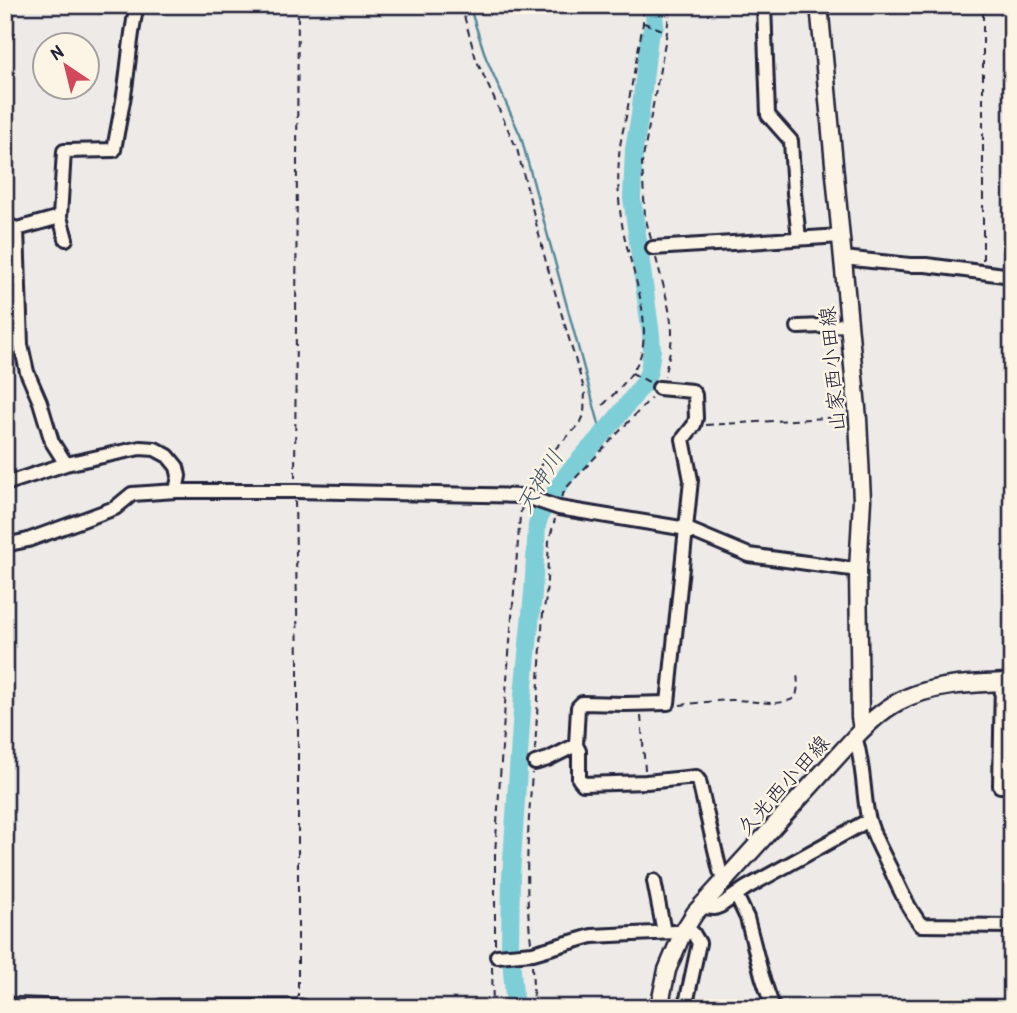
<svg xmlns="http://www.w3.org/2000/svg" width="1017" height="1013" font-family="'Patrick Hand','Klee One',sans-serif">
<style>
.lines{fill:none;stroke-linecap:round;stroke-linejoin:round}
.stream{stroke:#598999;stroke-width:2.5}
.river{stroke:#7eced8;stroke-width:18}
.minor-casing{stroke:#22223b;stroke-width:18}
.major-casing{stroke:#22223b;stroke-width:21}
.path{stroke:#22223b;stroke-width:2;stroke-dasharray:7 5;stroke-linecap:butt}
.minor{stroke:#fcf5e5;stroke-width:12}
.major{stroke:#fcf5e5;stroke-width:16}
.labels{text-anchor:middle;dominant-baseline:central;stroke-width:5;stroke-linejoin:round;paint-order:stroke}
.street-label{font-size:21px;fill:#22223b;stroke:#fcf5e5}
.water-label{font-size:23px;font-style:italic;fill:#3e566a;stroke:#fcf5e5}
</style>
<rect width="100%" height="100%" fill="#edeae7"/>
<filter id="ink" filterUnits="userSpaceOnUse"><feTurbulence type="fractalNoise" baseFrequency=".0143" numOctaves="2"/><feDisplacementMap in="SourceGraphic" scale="14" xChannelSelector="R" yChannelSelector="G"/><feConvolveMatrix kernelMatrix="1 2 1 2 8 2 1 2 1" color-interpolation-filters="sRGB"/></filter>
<g filter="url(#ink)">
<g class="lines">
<!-- stream -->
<path class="stream" d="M 469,5 L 486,58 L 521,137 L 602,435"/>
<!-- river -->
<path class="river" d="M 515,1008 L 510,945 L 511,876 L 523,695 L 533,593 L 537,525 L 541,513 L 567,474 L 616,419 L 644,383 L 649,371 L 652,350 L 651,335 L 632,198 L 634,149 L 640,115 L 649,37 L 655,25 L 653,5"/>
<defs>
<path id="minor" d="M 764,5 L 768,115 L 791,141 L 794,193 L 799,238
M 60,217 L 66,239
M 5,224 L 17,229 L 60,217 L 64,151 L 114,150 C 117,132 121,113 124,95 C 129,65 130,35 137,5
M 17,229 L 21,345 L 27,372 L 40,402 L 52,442 L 66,464
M 653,248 L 841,236
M 843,258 L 910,265 L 926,265 L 1012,276
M 798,327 L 849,325
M 659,388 L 692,391 L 695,395 L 696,418 L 694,425 L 683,439 L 691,480 L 668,703 L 625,704 L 582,703 L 578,707 L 576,745 L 579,751 L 579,779 L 583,784 L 646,782 L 696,777 L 699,781 L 720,871 L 727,878
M 5,484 L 66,464 L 140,448 L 155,449 L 168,456 L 177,467 L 179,476 L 176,491
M 5,545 L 28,540 L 115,508 L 132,494 L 176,491 L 295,491 L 524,496 L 559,508 L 687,529 L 749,555 L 858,570
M 1002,682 L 1000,786 L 1012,786
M 855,737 C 863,761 863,787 867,812 C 871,832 881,850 890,868 C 899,888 908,908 921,925 L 1012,926
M 535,763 L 548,759 L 576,745
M 654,881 L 664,932
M 736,895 L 747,918 L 762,976 L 773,1008
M 701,907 L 715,908 L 720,906 L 746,888 L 869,820
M 497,956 L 533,953 L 592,936 L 675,932 L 693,933 L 699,943 L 687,999 L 681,1008"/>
<path id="major" d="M 820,5 L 820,15 L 858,419 L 862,500 L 858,570 L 860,717 L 862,730
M 5,1006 L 55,1008
M 161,1008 L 302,1008
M 659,1008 L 667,970 L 683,932 L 695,913 L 855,737 C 868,724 881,711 898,702 C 931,684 975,683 1012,682"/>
</defs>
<!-- minor casing -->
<use href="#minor" class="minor-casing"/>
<!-- major casing -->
<use href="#major" class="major-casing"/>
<!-- path -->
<path class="path" d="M 461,5 L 476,59 L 517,149 L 546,262 L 585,392 L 584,415 L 580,424 L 553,451 L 540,466 L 529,484
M 644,23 L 665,31
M 651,239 L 645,216 L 642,163 L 667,32 L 670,5
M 656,258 C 662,281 670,306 672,331 C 672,346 668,361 664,376
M 983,260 L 983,5
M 632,373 L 649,382
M 603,405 C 618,390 635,374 641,354 C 651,319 633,273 625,239 C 619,213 617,185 619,159 C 619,144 624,127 627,112 C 632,82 638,52 643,23 L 643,11 L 640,5
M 706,425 L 844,417
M 295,478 L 298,5
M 561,497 L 568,486 L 651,398
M 295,501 L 298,662 L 298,996
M 680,705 C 696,703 713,701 730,700 C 750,699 778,709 796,697 L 798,686 L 797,672
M 641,716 L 645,770
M 535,750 L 543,612 L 546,599 L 549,541 L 555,519
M 531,942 C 524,885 528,829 532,773
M 495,944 L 495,854 L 504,717 L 520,516 L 522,506
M 532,965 L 534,1008
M 492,967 L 493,1008"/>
<!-- minor -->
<use href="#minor" class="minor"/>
<!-- major -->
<use href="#major" class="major"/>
</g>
</g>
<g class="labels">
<!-- street labels -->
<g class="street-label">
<text transform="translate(832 369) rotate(-95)">山家西小田線</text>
<text transform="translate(783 785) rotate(-48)">久光西小田線</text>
</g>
<!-- water labels -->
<g class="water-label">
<text transform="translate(539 481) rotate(-59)">天神川</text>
</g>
</g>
<!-- margin -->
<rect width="1017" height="1013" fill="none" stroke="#fcf5e5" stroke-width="28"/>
<rect x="14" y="14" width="989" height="985" fill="none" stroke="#22223b" stroke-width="2.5" filter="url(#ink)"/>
<!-- north arrow -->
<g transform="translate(66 66) rotate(325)"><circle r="33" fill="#fcf5e5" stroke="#a5a1a1" stroke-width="2"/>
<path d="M0-5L12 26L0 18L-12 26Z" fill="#d1495b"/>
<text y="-10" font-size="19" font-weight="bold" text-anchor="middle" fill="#22223b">N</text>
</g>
</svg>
